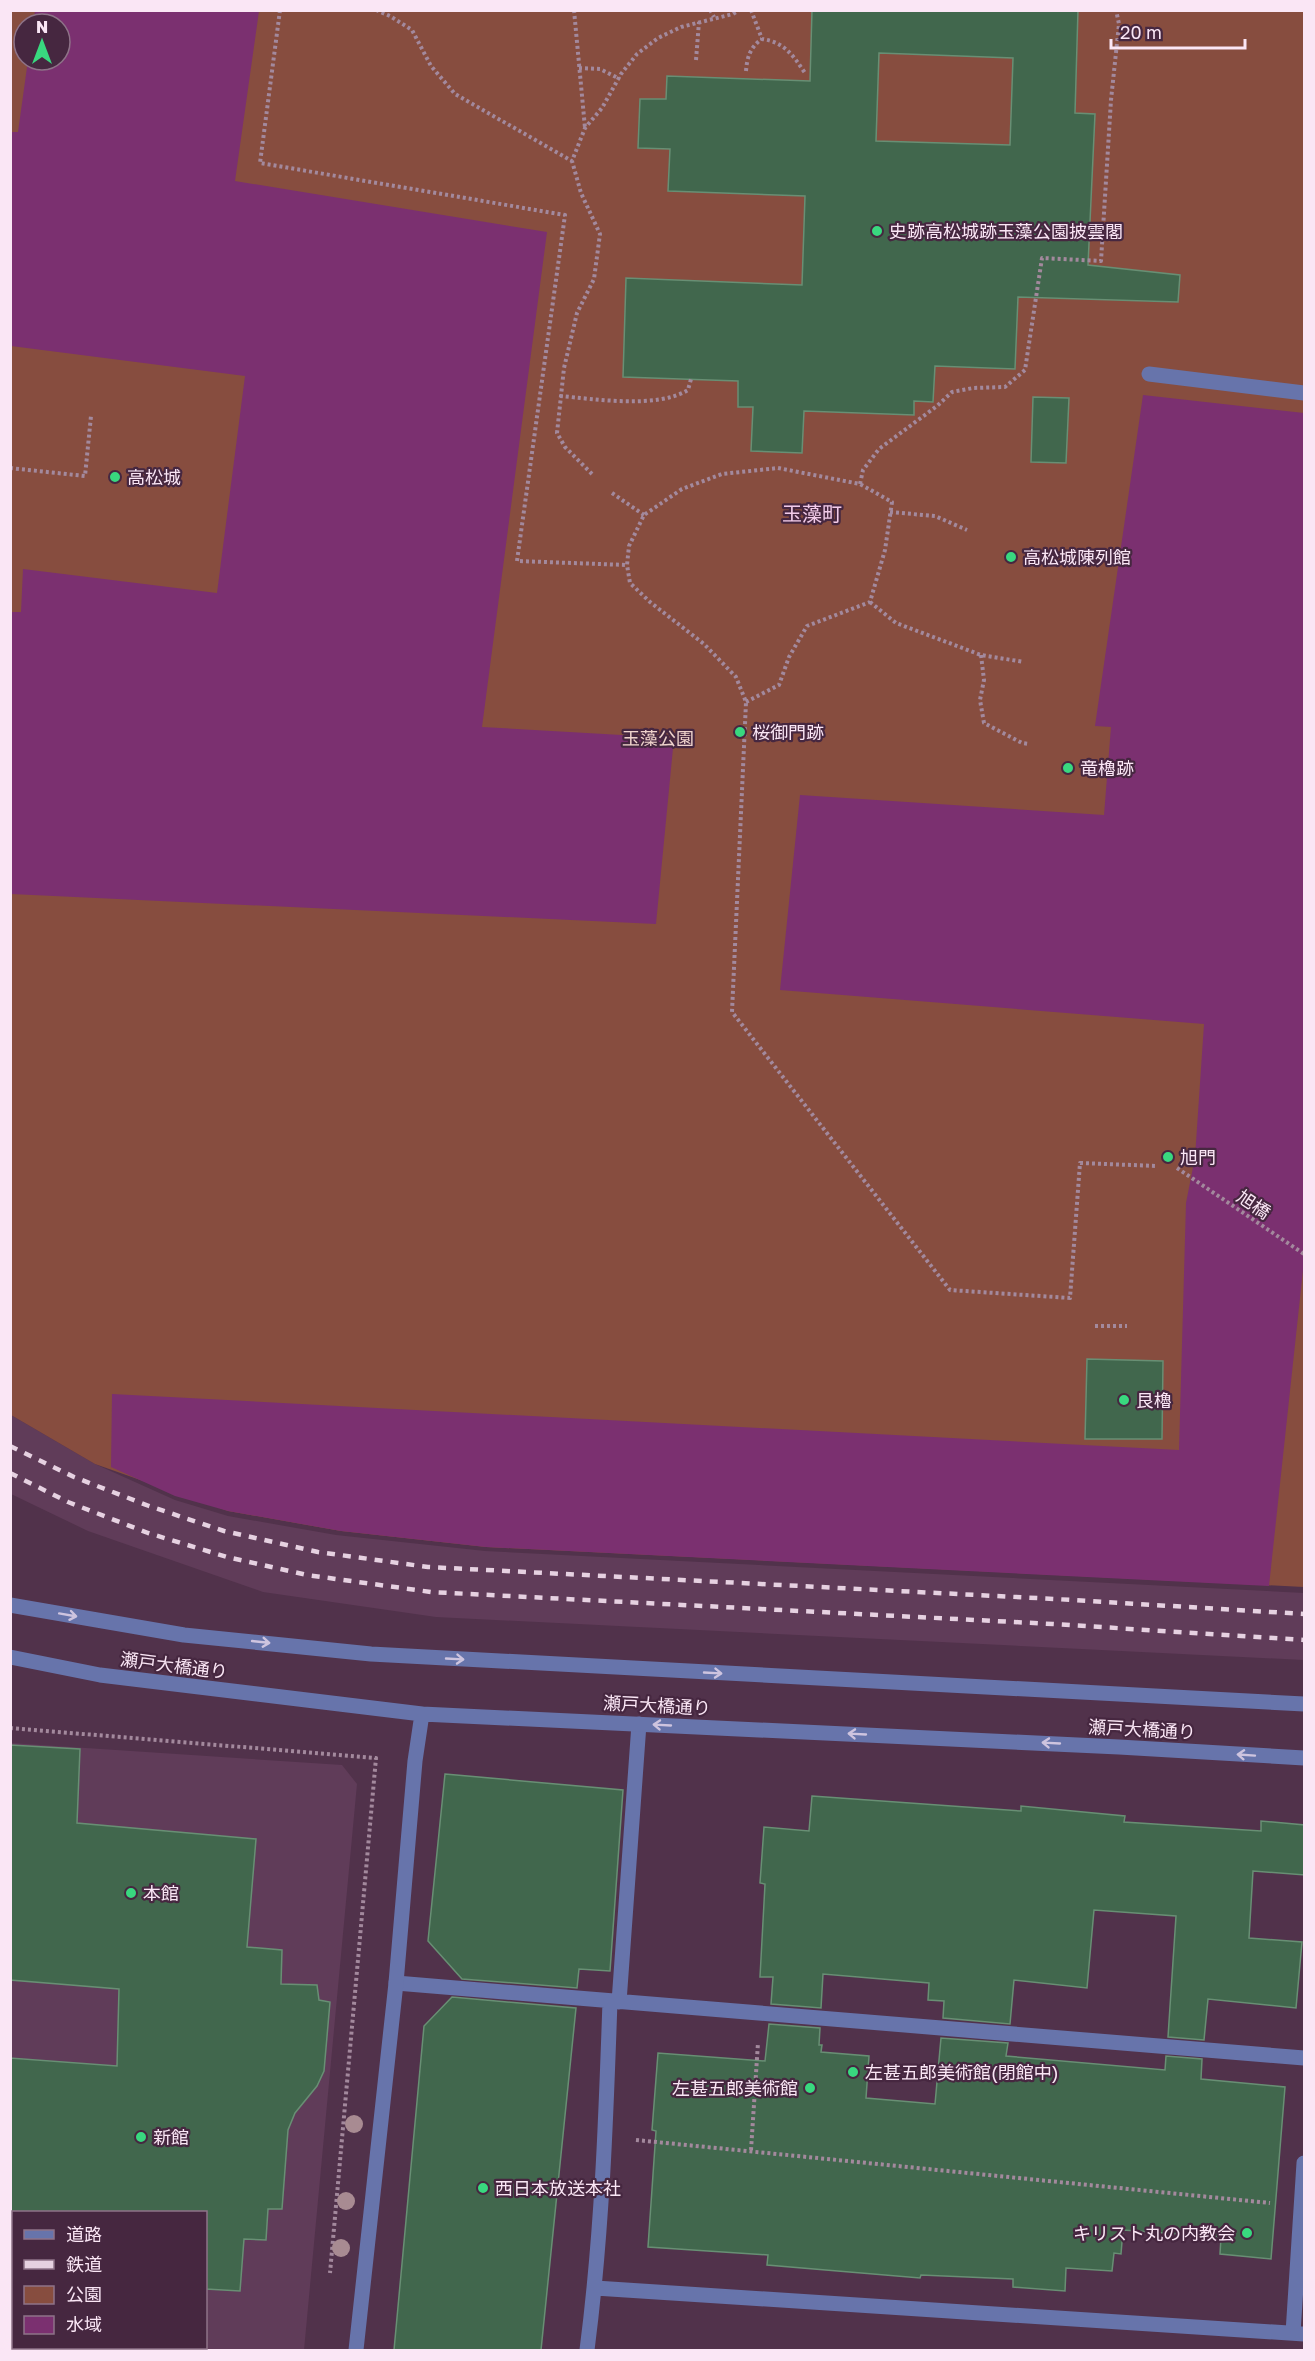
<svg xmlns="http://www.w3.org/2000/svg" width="1315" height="2361" font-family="'Golos Text','Noto Sans JP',sans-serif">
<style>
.built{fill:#603c59;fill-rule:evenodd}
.green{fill:#874d3f;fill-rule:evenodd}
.water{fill:#7b3070}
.building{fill:#41674d;stroke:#688f74;stroke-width:1.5;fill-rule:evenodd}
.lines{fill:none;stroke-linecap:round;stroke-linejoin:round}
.path{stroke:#a3899d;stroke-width:4;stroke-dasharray:3 3;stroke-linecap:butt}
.minor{stroke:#6774ab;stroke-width:15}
.tertiary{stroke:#6774ab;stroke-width:15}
.rail{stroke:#e6d1e1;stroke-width:4.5;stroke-dasharray:8 8;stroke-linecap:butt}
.tree{fill:#a88b92}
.oneway{stroke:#cec4df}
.poi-dot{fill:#39d87f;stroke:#462740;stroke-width:2}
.labels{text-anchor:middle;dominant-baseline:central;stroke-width:4.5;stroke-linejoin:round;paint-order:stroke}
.poi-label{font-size:18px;fill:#fae6f5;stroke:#462740;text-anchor:start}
.park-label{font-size:18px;fill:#efd3cc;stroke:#462740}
.street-label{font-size:18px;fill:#fae6f5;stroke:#462740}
.neighbourhood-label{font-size:20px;fill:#f2cbe9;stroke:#462740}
</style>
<rect width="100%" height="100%" fill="#51324b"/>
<!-- built -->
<path class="built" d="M 11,1415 L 95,1464 L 175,1500 L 228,1516 L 336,1535 L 485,1551 L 1304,1593 L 1304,1660 L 436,1617 L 263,1592 L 88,1531 L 11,1494 Z
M 10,1743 L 342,1765 L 357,1784 L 304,2350 L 11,2350 ZM 14,2212 L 206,2212 L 206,2348 L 14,2348 Z"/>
<!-- green -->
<path class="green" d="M 11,11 L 1304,11 L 1304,1587 L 486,1547 L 341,1531 L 228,1511 L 95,1464 L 11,1415 ZM 24,24 L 60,24 L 60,60 L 24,60 Z"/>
<!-- water -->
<path class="water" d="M 35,11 L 259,11 L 235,181 L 547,232 L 482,727 L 674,738 L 656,924 L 11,894 L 10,612 L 21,612 L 23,569 L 217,593 L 245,376 L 11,346 L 11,132 L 18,132 L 28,60 L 60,60 L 60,24 L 33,24 Z
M 1143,395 L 1304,413 L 1304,1261 L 1269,1586 L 486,1547 L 341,1531 L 228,1511 L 175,1496 L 111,1467 L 112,1394 L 1179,1450 L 1186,1203 L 1195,1157 L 1204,1024 L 780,990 L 800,795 L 1104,815 L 1111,727 L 1095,726 Z"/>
<!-- building -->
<path class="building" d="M 812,10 L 1078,10 L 1075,113 L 1095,114 L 1088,265 L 1180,275 L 1178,302 L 1018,297 L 1015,369 L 935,366 L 933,402 L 914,401 L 914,415 L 804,411 L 802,453 L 751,451 L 753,407 L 738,407 L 738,381 L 623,377 L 626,278 L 802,285 L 805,196 L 668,191 L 670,149 L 638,148 L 640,99 L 666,99 L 667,76 L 810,81 ZM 879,53 L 1013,58 L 1010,145 L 876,141 Z
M 1033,397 L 1069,398 L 1066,463 L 1031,462 Z
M 1087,1359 L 1163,1361 L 1162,1439 L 1085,1439 Z
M 10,1745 L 80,1749 L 77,1823 L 256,1839 L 247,1947 L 282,1950 L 281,1984 L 317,1985 L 319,2000 L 330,2002 L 324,2071 L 317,2086 L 295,2113 L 288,2130 L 282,2209 L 268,2209 L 266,2240 L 244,2239 L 240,2291 L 206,2289 L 206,2212 L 10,2212 L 10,2058 L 117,2066 L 119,1989 L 10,1980 Z
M 445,1774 L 623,1790 L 610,1971 L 579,1969 L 577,1988 L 462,1979 L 428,1941 Z
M 812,1796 L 1021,1811 L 1021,1806 L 1125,1816 L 1124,1822 L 1261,1831 L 1261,1821 L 1305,1825 L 1305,1875 L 1253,1871 L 1249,1938 L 1302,1942 L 1296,2008 L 1208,1999 L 1204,2040 L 1168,2037 L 1176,1916 L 1094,1910 L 1087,1988 L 1014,1980 L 1010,2024 L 943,2018 L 944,2001 L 928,2000 L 929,1983 L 823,1974 L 821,2008 L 771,2004 L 773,1977 L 760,1977 L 765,1884 L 760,1883 L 764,1827 L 809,1831 Z
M 452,1997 L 576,2008 L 541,2350 L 394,2350 L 424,2026 Z
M 769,2024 L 820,2028 L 819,2045 L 822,2045 L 821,2052 L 869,2056 L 866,2098 L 935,2104 L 941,2038 L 1008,2043 L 1006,2056 L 1165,2070 L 1166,2056 L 1202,2059 L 1201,2079 L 1285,2087 L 1271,2259 L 1220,2254 L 1221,2237 L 1123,2230 L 1121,2254 L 1114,2253 L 1112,2271 L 1066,2268 L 1065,2291 L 1013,2287 L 1013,2279 L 921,2275 L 920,2278 L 767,2265 L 768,2255 L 648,2247 L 656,2131 L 652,2130 L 658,2053 L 765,2061 Z"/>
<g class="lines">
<!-- path -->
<path class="path" d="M 280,10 L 260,163 L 565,215 L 517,561 L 627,565
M 376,10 L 390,16 L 412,30 L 431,66 L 455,94 L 572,161
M 574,10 L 585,128
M 710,10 L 714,17
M 751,10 L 762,39 C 784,42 793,55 805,73
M 696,60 L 699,22
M 579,68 L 600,69 L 620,79
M 746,71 C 747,58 750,47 762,39
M 560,396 C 595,399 657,409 688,390 L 691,379
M 10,468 L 85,476 L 91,416
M 592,474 L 565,447 L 557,433 L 564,368 L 577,313 L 594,279 L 600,234 L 581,193 L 572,161 L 585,128 L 602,108 L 621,74 L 637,54 L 658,38 L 681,27 L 733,14 L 739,10
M 860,484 L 863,470 L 879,449 L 937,406 L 952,392 L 973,388 L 1005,387 L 1025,370 L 1042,258 L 1101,261 L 1111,100 L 1119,24 L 1116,10
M 612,493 L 644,515
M 890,512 L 935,516 L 967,530
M 870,602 L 896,623 L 981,655 L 1024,662
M 981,655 L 984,680 L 980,700 L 984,723 L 1022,743 L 1029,744
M 746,702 L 779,685 L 789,657 L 807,626 L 870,602 L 885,550 L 892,502 L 860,484 L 778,468 L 722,474 L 682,489 L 644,515 L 629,546 L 627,565 L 630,583 L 650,602 L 704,644 L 736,677 L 746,702 L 732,1012 L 950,1290 L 1070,1298 L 1080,1163 L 1157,1166
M 1177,1168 L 1304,1254
M 1095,1326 L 1127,1326
M 10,1728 L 376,1758 L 330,2273
M 636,2140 L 1270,2203
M 751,2150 L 758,2043"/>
<!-- minor -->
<path class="minor" d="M 1149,374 L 1304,393
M 396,1983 L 1304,2058
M 619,2002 L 639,1724
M 595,2288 L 1304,2334
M 1293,2333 L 1304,2163
M 587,2350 C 602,2234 606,2118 610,2001"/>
<!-- tertiary -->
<path class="tertiary" d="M 10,1605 L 184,1635 L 371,1654 L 1304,1704
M 10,1657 L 100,1675 L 422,1714 L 1119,1747 L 1304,1758
M 356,2350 L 396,1983 L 415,1761 L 422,1714"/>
<!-- rail -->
<path class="rail" d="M 10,1446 L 74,1477 L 149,1506 L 224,1531 L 318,1552 L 428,1567 L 1055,1599 L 1304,1614
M 10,1473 L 68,1502 L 148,1533 L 227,1557 L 307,1575 L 431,1592 L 1053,1624 L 1304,1640"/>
</g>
<!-- trees -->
<g class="tree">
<circle cx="354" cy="2124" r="9"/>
<circle cx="346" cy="2201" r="9"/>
<circle cx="341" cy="2248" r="9"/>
</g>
<!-- one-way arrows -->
<defs><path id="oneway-shaft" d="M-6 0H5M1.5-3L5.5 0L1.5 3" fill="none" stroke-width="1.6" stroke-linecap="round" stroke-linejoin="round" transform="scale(1.5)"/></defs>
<g class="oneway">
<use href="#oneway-shaft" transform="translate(68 1615) rotate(10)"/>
<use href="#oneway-shaft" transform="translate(261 1642) rotate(6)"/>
<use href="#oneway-shaft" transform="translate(455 1659) rotate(3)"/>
<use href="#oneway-shaft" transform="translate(713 1673) rotate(3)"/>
<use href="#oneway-shaft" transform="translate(662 1725) rotate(-177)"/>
<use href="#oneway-shaft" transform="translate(857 1734) rotate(-177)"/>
<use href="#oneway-shaft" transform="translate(1051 1743) rotate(-177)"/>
<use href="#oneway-shaft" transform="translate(1246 1755) rotate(-176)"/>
</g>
<!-- markers -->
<g class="poi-dot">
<circle cx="877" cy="231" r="6"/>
<circle cx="115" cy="477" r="6"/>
<circle cx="1011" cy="557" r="6"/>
<circle cx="740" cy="732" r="6"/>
<circle cx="1068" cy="768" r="6"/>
<circle cx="1168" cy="1157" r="6"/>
<circle cx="1124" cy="1400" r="6"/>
<circle cx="131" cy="1893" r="6"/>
<circle cx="853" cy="2072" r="6"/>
<circle cx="810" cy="2088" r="6"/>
<circle cx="141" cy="2137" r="6"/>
<circle cx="483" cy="2188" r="6"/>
<circle cx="1247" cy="2233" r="6"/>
</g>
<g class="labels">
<!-- poi labels -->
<g class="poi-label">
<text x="889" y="231">史跡高松城跡玉藻公園披雲閣</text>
<text x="127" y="477">高松城</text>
<text x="1023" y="557">高松城陳列館</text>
<text x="752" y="732">桜御門跡</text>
<text x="1080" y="768">竜櫓跡</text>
<text x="1180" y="1157">旭門</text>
<text x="1136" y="1400">艮櫓</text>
<text x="143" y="1893">本館</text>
<text x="865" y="2072">左甚五郎美術館(閉館中)</text>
<text x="798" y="2088" text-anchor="end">左甚五郎美術館</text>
<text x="153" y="2137">新館</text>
<text x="495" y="2188">西日本放送本社</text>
<text x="1235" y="2233" text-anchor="end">キリスト丸の内教会</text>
</g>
<!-- park labels -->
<g class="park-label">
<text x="658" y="738">玉藻公園</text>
</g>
<!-- street labels -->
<g class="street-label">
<text transform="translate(1254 1204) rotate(34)">旭橋</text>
<text transform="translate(174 1665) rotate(7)">瀬戸大橋通り</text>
<text transform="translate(657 1705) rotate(3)">瀬戸大橋通り</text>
<text transform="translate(1142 1729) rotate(3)">瀬戸大橋通り</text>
</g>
<!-- neighbourhood labels -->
<g class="neighbourhood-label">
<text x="812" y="513">玉藻町</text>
</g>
</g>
<!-- border -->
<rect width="1315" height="2361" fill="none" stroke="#fae6f5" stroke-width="24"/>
<!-- legend -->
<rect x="12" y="2211" width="195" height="138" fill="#462740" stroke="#8e7388" stroke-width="1.5"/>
<rect x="24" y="2230" width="30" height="9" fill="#6774ab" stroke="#8e7388" stroke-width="1.5"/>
<text x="66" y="2241" font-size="18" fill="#fae6f5">道路</text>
<rect x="24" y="2260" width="30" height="9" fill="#e6d1e1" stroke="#8e7388" stroke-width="1.5"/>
<text x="66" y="2271" font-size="18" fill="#fae6f5">鉄道</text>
<rect x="24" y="2286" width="30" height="18" fill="#874d3f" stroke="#8e7388" stroke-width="1.5"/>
<text x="66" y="2301" font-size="18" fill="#fae6f5">公園</text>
<rect x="24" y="2316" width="30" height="18" fill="#7b3070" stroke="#8e7388" stroke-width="1.5"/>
<text x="66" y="2331" font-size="18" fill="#fae6f5">水域</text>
<!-- north arrow -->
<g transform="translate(42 42)"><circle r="28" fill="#462740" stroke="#8e7388" stroke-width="1.5"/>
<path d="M0-4.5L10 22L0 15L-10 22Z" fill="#39d87f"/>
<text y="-9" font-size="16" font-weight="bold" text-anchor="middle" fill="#fae6f5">N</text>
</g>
<!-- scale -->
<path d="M1111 39v9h134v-9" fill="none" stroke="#fae6f5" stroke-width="3"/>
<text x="1120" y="39" font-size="18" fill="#fae6f5" stroke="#462740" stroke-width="4.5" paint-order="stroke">20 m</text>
</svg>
